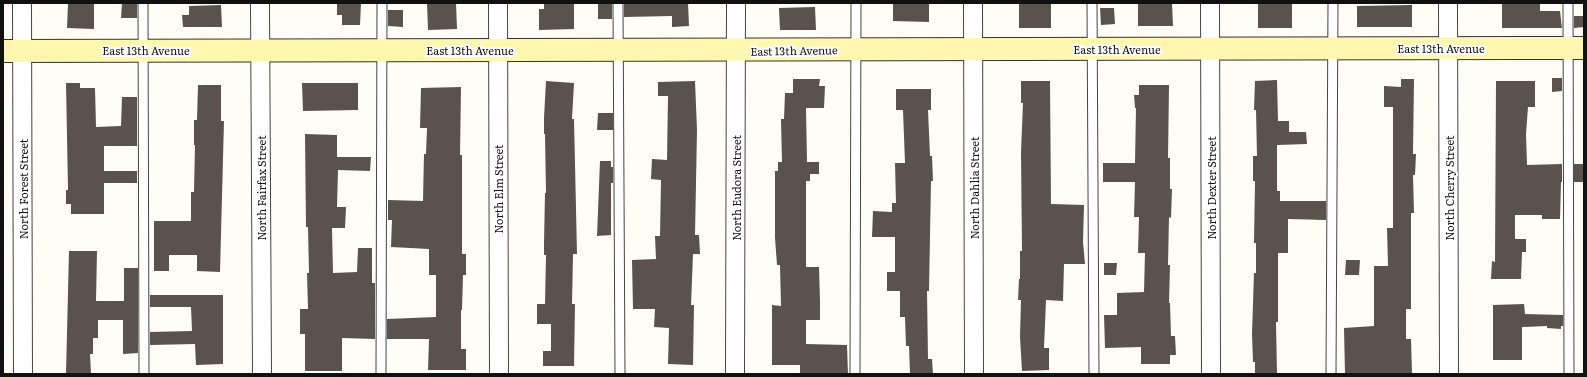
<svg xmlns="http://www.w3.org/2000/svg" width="1587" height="377" font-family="Literata,serif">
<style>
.building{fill:#5a524d}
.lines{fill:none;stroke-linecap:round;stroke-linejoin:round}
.service-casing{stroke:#444;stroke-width:11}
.minor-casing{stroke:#444;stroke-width:20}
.secondary-casing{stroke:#333;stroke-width:24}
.service{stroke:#fff;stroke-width:9}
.minor{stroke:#fff;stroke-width:18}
.secondary{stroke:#fff6b0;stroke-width:22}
.labels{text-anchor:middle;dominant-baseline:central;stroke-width:4;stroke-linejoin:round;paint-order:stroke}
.street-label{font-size:11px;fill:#111;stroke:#fff}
</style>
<rect width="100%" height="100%" fill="#fffdf5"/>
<!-- building -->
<path class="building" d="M 68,3 L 94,3 L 94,29 L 67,28 Z
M 122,3 L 137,3 L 137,18 L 121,18 Z
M 337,3 L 361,3 L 360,25 L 342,25 L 342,15 L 337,15 Z
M 427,3 L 456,3 L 457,29 L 428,30 Z
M 544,3 L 574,3 L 574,29 L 539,30 L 539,9 L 544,9 Z
M 598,3 L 612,3 L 612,19 L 598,19 Z
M 624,3 L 688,3 L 689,26 L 672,27 L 672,16 L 624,17 Z
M 1019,3 L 1051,3 L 1051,28 L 1019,28 Z
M 1138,3 L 1172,3 L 1173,26 L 1138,26 Z
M 1258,3 L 1292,3 L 1292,28 L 1258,28 Z
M 893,4 L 929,4 L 929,22 L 893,21 Z
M 1502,4 L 1540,4 L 1540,11 L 1560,11 L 1562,28 L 1502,28 Z
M 221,5 L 222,27 L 183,27 L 182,15 L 189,15 L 189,6 Z
M 1412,5 L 1412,27 L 1357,27 L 1357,6 Z
M 815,7 L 816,30 L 780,30 L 779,8 Z
M 1100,8 L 1114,8 L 1115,24 L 1101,25 Z
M 388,10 L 403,10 L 403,27 L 388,26 Z
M 1574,16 L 1584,16 L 1584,27 L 1574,28 Z
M 1552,78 L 1562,78 L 1562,91 L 1552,92 Z
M 793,79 L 820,79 L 819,86 L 825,86 L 824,108 L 806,108 L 807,162 L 819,162 L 819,174 L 810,174 L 810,181 L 806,181 L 806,267 L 819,267 L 820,301 L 820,320 L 806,320 L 806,344 L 847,345 L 848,374 L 800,374 L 800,365 L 772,365 L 772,305 L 781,306 L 780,265 L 777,265 L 775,238 L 775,171 L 778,171 L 778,162 L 782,162 L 781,119 L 784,119 L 785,93 L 793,93 Z
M 1401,79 L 1414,79 L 1413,154 L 1416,154 L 1415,175 L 1413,175 L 1414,213 L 1411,213 L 1411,309 L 1406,309 L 1406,339 L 1411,339 L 1412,374 L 1345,374 L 1344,328 L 1374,326 L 1374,266 L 1388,266 L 1387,228 L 1393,228 L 1393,107 L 1384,107 L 1384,86 L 1401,87 Z
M 1277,80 L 1278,121 L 1289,121 L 1289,132 L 1306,132 L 1307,144 L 1277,145 L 1277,191 L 1280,191 L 1280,201 L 1326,201 L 1326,220 L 1288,219 L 1288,253 L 1278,253 L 1278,322 L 1276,322 L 1277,374 L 1255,374 L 1255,362 L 1253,362 L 1252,334 L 1254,273 L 1256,273 L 1256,243 L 1254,243 L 1255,181 L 1253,181 L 1253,156 L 1257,156 L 1256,110 L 1254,110 L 1255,81 Z
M 546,81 L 574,83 L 572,119 L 574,119 L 577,254 L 573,254 L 572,304 L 575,304 L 574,366 L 543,366 L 543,351 L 551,351 L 551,324 L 537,324 L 537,304 L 545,304 L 546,255 L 544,255 L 544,243 L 545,193 L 546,193 L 545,134 L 544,134 L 544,118 Z
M 695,81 L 697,130 L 695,235 L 699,235 L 700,254 L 693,254 L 691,305 L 694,305 L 693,365 L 668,364 L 669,328 L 654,327 L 655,309 L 633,309 L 632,260 L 656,259 L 655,236 L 660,236 L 661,180 L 651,179 L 652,159 L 667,160 L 668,96 L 658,96 L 658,82 Z
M 1021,81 L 1050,81 L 1051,204 L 1084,205 L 1083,242 L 1085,264 L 1064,264 L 1063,301 L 1046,300 L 1044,348 L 1049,348 L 1049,370 L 1022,371 L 1020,337 L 1021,300 L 1018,300 L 1019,279 L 1020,279 L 1020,251 L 1022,251 L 1021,152 L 1023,103 L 1021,103 Z
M 1496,81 L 1535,81 L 1535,107 L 1528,107 L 1526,134 L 1527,165 L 1562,164 L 1562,182 L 1561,182 L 1560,219 L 1542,219 L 1542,215 L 1515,215 L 1515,239 L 1526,239 L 1526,252 L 1522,252 L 1521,279 L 1491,279 L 1492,261 L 1495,262 Z
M 66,83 L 80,83 L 80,88 L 95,88 L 96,127 L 121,126 L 122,97 L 137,97 L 137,146 L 104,146 L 104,171 L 137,171 L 137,183 L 104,183 L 104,214 L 71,214 L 71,204 L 66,204 L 66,190 L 68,190 Z
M 302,83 L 358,83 L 358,110 L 303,111 Z
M 198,85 L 221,85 L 221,121 L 224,121 L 220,272 L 197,271 L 197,255 L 169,255 L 169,271 L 154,271 L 154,221 L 191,221 L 191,192 L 194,192 L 195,145 L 194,145 L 194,120 L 197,120 Z
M 1139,85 L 1169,85 L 1168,158 L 1170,158 L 1170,189 L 1172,189 L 1171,218 L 1169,217 L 1168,265 L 1170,265 L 1169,303 L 1170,303 L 1171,336 L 1175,336 L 1176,355 L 1170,355 L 1170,364 L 1141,364 L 1141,347 L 1105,348 L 1104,315 L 1117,315 L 1117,293 L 1144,292 L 1145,253 L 1138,253 L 1139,217 L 1134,217 L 1135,182 L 1103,182 L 1103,163 L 1135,163 L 1136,108 L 1135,108 L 1134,95 L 1139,95 Z
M 461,87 L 460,155 L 462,155 L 462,254 L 466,254 L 466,275 L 463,275 L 462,310 L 461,310 L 461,349 L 466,349 L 466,370 L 428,370 L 429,339 L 387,339 L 387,319 L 436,317 L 436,275 L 429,275 L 429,249 L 391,247 L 392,220 L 388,220 L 388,200 L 423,201 L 424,154 L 426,154 L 427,128 L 420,128 L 421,88 Z
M 896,89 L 931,89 L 931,110 L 928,110 L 930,156 L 932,156 L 933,181 L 931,181 L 929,291 L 927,291 L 928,359 L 932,359 L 933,374 L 910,374 L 909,346 L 906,346 L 905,317 L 900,317 L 900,291 L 887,291 L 887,272 L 895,272 L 895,237 L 872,237 L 873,211 L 892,212 L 892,203 L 896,203 L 895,163 L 905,163 L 903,110 L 896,110 Z
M 598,113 L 613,113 L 613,130 L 597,130 Z
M 305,134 L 337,135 L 337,157 L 371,157 L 370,171 L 338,170 L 337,207 L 346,207 L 345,228 L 332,228 L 333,273 L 357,272 L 358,248 L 372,248 L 372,283 L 375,283 L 375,339 L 342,338 L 342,371 L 305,371 L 305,334 L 300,334 L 300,309 L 308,309 L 307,273 L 309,273 L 308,227 L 306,227 Z
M 600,161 L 611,161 L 611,167 L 613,167 L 613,183 L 611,183 L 611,235 L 597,236 Z
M 1574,164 L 1584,164 L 1584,182 L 1574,182 Z
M 69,251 L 97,251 L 96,301 L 124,301 L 124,268 L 138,268 L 138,353 L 123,354 L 123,320 L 98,320 L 98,338 L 93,338 L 93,354 L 90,354 L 91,374 L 66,374 Z
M 1346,260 L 1360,260 L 1359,275 L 1345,275 Z
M 1104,263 L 1117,263 L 1116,275 L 1104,275 Z
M 150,295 L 223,295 L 223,364 L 196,365 L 195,344 L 150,345 L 150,332 L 192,331 L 191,307 L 150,307 Z
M 1524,304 L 1525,314 L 1563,315 L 1563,326 L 1561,326 L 1561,329 L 1547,328 L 1547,326 L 1522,327 L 1522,360 L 1493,360 L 1493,305 Z"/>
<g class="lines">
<defs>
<path id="service" d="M 143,3 L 144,374
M 618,3 L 620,374
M 1092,3 L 1094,374
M 1568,3 L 1569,374
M 381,374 L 382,3
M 855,374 L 856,3
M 1331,374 L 1333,3"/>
<path id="minor" d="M 22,3 L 23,374
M 260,3 L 262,374
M 498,3 L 499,374
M 973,3 L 974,374
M 1210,3 L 1211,374
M 1448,3 L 1449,374
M 735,374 L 736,3"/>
<path id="secondary" d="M 3,51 L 1584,48"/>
</defs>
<!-- service casing -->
<use href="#service" class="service-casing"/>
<!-- minor casing -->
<use href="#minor" class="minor-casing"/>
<!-- secondary casing -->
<use href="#secondary" class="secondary-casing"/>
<!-- service -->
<use href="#service" class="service"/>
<!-- minor -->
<use href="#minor" class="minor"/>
<!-- secondary -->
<use href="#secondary" class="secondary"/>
</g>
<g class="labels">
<!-- street labels -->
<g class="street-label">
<text x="1441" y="48">East 13th Avenue</text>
<text x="1117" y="49">East 13th Avenue</text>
<text x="146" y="50">East 13th Avenue</text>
<text x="470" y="50">East 13th Avenue</text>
<text transform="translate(794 50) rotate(-1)">East 13th Avenue</text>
<text transform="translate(261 188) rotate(-90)">North Fairfax Street</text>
<text transform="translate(736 188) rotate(-90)">North Eudora Street</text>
<text transform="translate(974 188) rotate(-90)">North Dahlia Street</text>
<text transform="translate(1211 188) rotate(-90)">North Dexter Street</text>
<text transform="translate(1449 188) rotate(-90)">North Cherry Street</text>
<text transform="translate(23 189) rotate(-90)">North Forest Street</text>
<text transform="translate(498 189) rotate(-90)">North Elm Street</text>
</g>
</g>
<!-- border -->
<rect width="1587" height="377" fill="none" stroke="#111111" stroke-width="8"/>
</svg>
